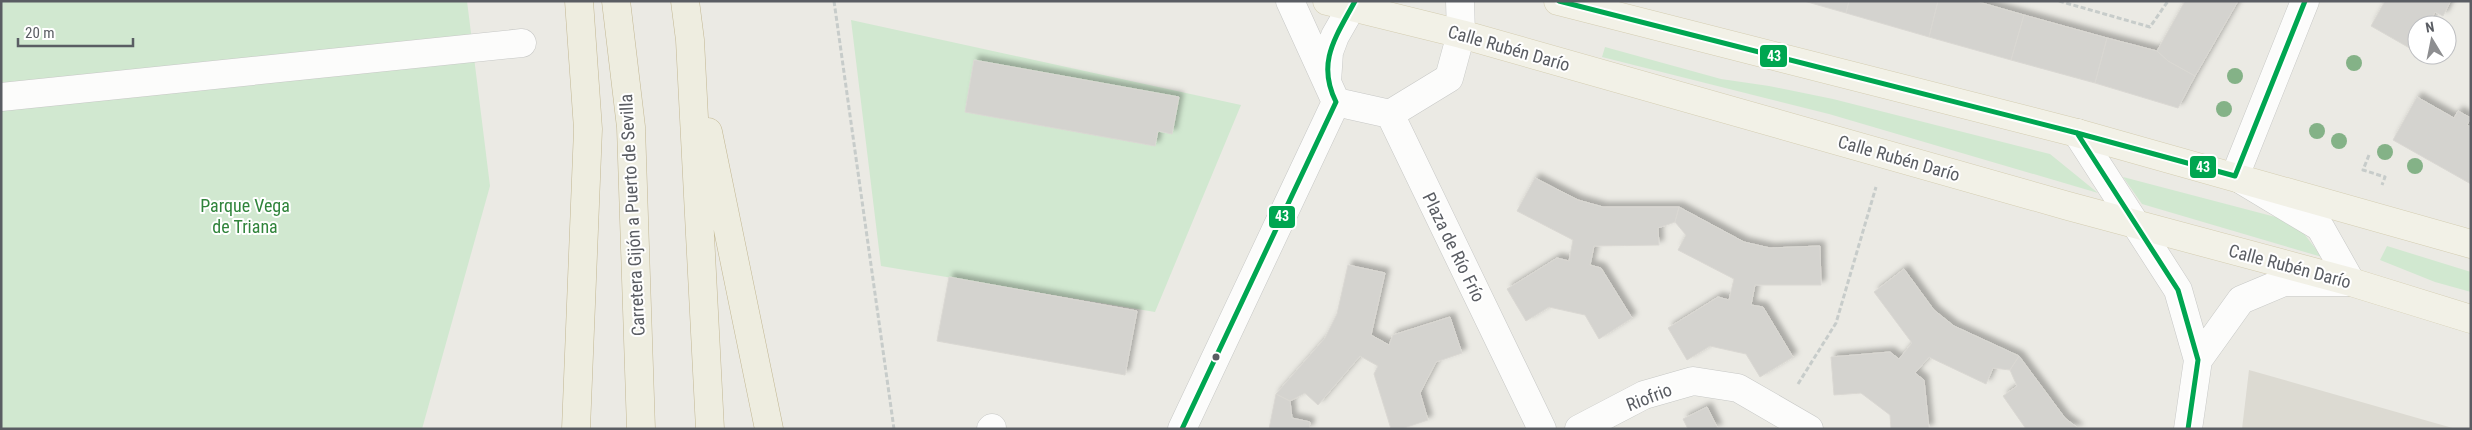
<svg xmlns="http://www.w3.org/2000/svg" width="2472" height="430" font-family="'Roboto Condensed',sans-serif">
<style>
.education{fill:#dcdad2}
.green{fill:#d1e8d0}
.building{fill:#d4d3cf;stroke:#dad8d3;filter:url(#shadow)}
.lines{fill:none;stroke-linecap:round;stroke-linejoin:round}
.minor-casing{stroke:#c7c8c6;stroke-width:29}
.major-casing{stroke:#d4cdb1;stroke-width:29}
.highway-casing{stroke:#c2b792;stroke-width:29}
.path{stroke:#c7ccca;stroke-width:3;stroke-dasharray:5 2.5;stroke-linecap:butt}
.minor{stroke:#fcfcfb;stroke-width:28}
.major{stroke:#f2f1e7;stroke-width:28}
.highway{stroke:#eeede0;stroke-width:28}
.bus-1-casing{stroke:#fff;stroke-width:9}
.bus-1{stroke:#00a651;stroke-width:5}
.tree{fill:#84b287}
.bus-dot{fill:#5a5d63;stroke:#fff;stroke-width:2}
.labels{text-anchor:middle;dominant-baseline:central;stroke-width:4;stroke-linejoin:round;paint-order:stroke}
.street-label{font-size:18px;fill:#5a5d63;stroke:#fff}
.park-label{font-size:18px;fill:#30843b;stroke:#fff}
.line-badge{stroke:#fff;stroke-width:2}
.badge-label{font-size:14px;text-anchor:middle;font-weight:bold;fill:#fff}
</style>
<defs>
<filter id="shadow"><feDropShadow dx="4.5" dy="-4.5" stdDeviation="2.5" flood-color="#0004"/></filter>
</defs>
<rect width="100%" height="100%" fill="#ebeae4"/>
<!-- education -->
<path class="education" d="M 2249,370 L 2456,429 L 2242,429 Z"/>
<!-- green -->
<path class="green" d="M 1,1 L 467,1 L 490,186 L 422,429 L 1,429 Z
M 851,20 L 1241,105 L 1155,312 L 881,266 Z
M 1605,47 L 1721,79 L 1769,86 L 1833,99 L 2050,154 L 2098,193 L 1829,114 L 1602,57 Z
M 2123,177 L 2295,222 L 2322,257 L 2142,204 Z
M 2387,246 L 2471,272 L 2471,292 L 2435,282 L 2380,260 Z"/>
<!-- building -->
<path class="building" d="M 1804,1 L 1849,1 L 1846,13 Z
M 1849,1 L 1938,1 L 1929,37 L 1846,13 Z
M 1938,1 L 1975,1 L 2024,15 L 2011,60 L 1929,37 Z
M 2185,1 L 2238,1 L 2195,76 L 2168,61 L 2157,51 Z
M 2385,1 L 2448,1 L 2450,2 L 2443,16 L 2435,12 L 2428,25 L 2417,25 L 2417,43 L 2413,50 L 2371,26 Z
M 2024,15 L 2107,38 L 2095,83 L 2011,60 Z
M 2107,38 L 2157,51 L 2168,61 L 2195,76 L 2178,108 L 2095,83 Z
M 974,60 L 1179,97 L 1172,134 L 1158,131 L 1155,146 L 965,112 Z
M 2417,97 L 2454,118 L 2458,111 L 2471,118 L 2467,125 L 2471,127 L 2471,184 L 2393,140 Z
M 1535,178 L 1578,200 L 1603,207 L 1679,207 L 1675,222 L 1658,228 L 1659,245 L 1594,246 L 1590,265 L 1601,268 L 1632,318 L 1599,339 L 1585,315 L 1549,307 L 1526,321 L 1507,289 L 1557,258 L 1569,261 L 1573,240 L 1517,211 Z
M 1679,207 L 1744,242 L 1770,248 L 1820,246 L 1821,285 L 1755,285 L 1751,305 L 1763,307 L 1793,357 L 1760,377 L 1746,354 L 1710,346 L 1687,360 L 1668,328 L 1718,297 L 1729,300 L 1734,279 L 1678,250 L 1686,235 L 1675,222 Z
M 1348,265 L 1385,273 L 1371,335 L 1389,345 L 1393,335 L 1450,317 L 1462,353 L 1436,362 L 1420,393 L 1428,420 L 1401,429 L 1391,429 L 1374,374 L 1378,366 L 1360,356 L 1318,405 L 1305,393 L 1290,401 L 1276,394 L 1325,338 L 1337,314 Z
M 1904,269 L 1934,310 L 1954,326 L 2019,356 L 2010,370 L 1993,368 L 1986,384 L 1929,357 L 1915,373 L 1924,380 L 1929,429 L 1891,429 L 1890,415 L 1861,393 L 1834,395 L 1831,357 L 1890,352 L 1899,359 L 1912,343 L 1874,292 Z
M 949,277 L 1137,311 L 1125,375 L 937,341 Z
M 2019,356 L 2065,418 L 2079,429 L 2026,429 L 2003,396 L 2017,386 L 2010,370 Z
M 1276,394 L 1290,401 L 1292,418 L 1310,422 L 1309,429 L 1269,429 Z
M 1707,407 L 1718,429 L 1688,429 L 1683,419 Z"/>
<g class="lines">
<defs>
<path id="minor" d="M 1327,82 L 1329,52 L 1335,36 L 1355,1
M 1,97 L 522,43
M 1336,102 L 1390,114 L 1542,429
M 1390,114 L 1449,78 L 1461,34 L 1460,1
M 2077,133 L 2178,290 L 2198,360 L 2188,429
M 2198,360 L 2241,300 L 2284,282 L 2351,282 L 2320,227 L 2235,176 L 2305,1
M 991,429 L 992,428
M 1182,429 L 1336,102 L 1290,1
M 1579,429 L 1644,395 L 1693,381 L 1738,388 L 1809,429"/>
<path id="major" d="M 1327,1 L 1461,34 L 2068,206 L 2351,282 L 2471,319
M 1558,1 L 2077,133 L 2471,244"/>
<path id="highway" d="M 616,1 L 631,127 L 641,429
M 685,1 L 690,40 L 710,429
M 708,132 L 769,429
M 576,429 L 588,129 L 579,1"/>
</defs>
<!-- minor casing -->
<use href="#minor" class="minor-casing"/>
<!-- major casing -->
<use href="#major" class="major-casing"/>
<!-- highway casing -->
<use href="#highway" class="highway-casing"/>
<!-- path -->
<path class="path" d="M 834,1 L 894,429
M 2059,1 L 2150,27 L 2168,1
M 2369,155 L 2363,170 L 2385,177 L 2382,185
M 1798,384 L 1836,323 L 1876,187"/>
<!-- minor -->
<use href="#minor" class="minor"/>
<!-- major -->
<use href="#major" class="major"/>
<!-- highway -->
<use href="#highway" class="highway"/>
<defs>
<path id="bus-1" d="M 1559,1 L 2077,133 L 2235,176 L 2305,1
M 2077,133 L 2178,290 L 2198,360 L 2188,429
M 1182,429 L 1336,102 C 1316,62 1336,37 1355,1"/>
</defs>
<!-- bus-1 casing -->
<use href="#bus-1" class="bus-1-casing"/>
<!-- bus-1 -->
<use href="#bus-1" class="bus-1"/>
</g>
<!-- trees -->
<g class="tree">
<circle cx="2354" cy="63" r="8"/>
<circle cx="2235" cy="76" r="8"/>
<circle cx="2224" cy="109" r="8"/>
<circle cx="2317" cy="131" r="8"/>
<circle cx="2339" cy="141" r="8"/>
<circle cx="2385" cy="152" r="8"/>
<circle cx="2415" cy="166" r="8"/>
</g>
<!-- markers -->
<circle class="bus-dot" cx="1216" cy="357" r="4.5"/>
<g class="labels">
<!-- street labels -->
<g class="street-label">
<text transform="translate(1509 48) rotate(16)">Calle Rubén Darío</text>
<text transform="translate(1899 158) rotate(16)">Calle Rubén Darío</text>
<text transform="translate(632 215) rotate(-93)">Carretera Gijón a Puerto de Sevilla</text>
<text transform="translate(1454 247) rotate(64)">Plaza de Río Frío</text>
<text transform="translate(2290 266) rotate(15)">Calle Rubén Darío</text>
<text transform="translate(1649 397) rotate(-21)">Riofrio</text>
</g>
<!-- park labels -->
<g class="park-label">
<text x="245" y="205">Parque Vega<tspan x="245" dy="21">de Triana</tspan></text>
</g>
</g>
<g class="line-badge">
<rect x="1759" y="44" width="29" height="24" rx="5" fill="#00a651"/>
<rect x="2189" y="155" width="28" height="24" rx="5" fill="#00a651"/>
<rect x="1268" y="205" width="28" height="24" rx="5" fill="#00a651"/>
</g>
<g class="badge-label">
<text x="1774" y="61">43</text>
<text x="2203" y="172">43</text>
<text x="1282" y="221">43</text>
</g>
<!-- border -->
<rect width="2472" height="430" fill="none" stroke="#5a5d63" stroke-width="5"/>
<!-- north arrow -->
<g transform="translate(2432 40) rotate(350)"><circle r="24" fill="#ffffff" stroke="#bdbec1"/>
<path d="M0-4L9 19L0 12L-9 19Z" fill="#8d8e90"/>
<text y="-8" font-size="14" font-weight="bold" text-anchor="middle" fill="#5a5d63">N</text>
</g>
<!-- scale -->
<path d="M18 38v8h115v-8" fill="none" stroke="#5a5d63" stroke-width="2.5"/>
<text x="25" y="38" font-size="15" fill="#5a5d63" stroke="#ffffff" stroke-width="4" paint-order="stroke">20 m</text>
</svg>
